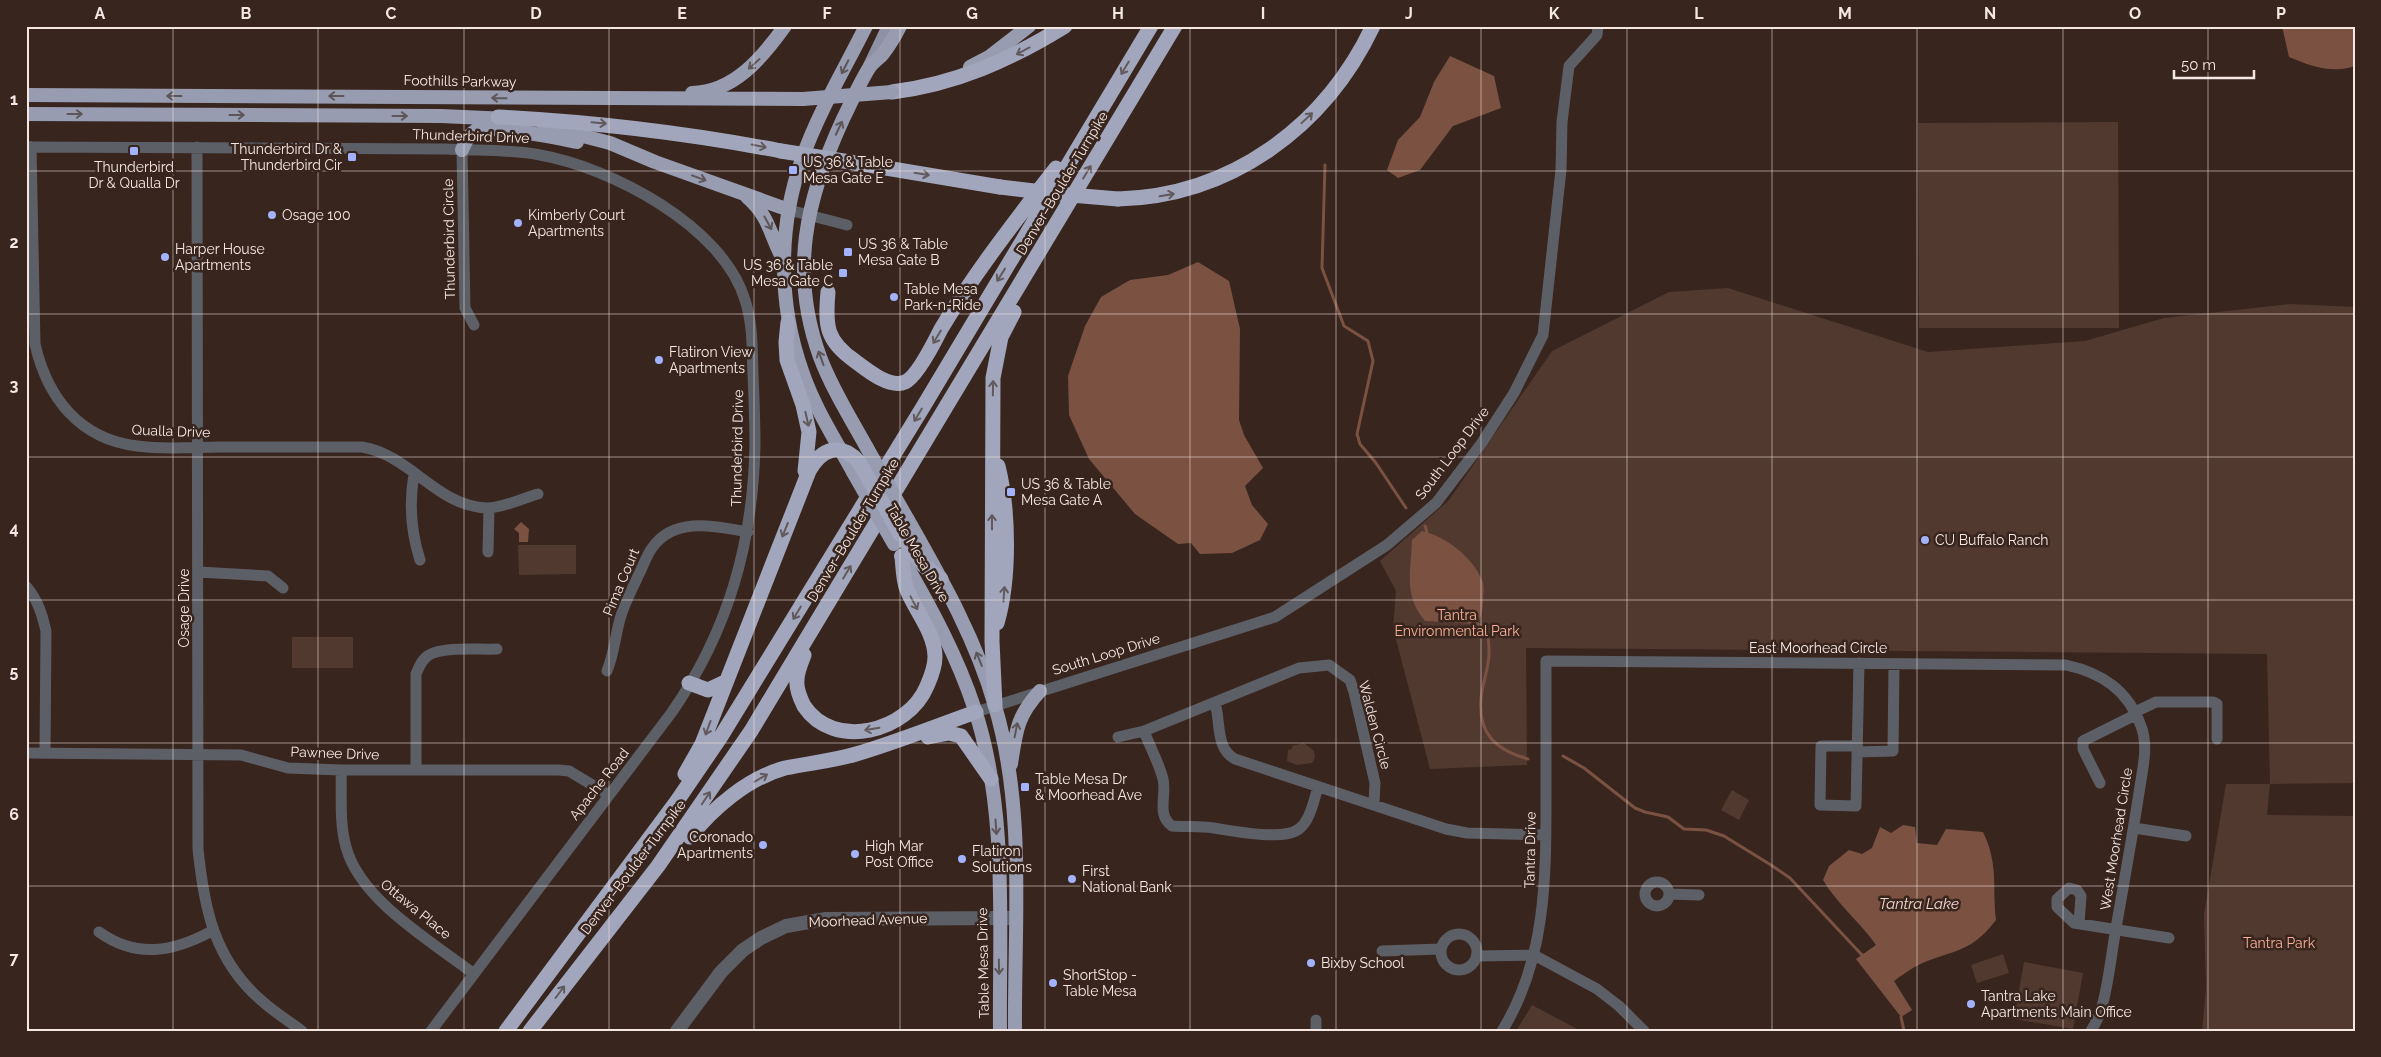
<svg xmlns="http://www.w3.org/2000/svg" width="2381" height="1057" font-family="Raleway,sans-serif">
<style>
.green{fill:#523930}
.water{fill:#7b5242}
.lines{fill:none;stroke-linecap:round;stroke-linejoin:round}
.stream{stroke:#7b5242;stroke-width:3}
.minor{stroke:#5d5f67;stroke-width:11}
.tertiary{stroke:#5d5f67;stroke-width:14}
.primary{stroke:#8e92a4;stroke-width:14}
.trunk{stroke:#989cb0;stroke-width:14}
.motorway{stroke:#a1a6bc;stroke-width:15}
.trunk-bridge{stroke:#989cb0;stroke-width:14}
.motorway-bridge{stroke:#a1a6bc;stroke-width:15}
.oneway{stroke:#62595d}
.oneway2{stroke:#5e5558}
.grid{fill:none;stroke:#f5e8e3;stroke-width:1;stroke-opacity:0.55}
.poi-dot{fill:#a3b2fd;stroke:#38251e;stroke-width:2}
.labels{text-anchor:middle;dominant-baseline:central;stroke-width:5;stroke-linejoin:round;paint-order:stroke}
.street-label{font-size:14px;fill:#f5e8e3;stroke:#38251e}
.poi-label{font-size:14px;fill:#f5e8e3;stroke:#38251e;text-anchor:start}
.park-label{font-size:14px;fill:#f8b197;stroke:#38251e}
.water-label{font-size:15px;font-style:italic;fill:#f5d8cd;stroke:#38251e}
.neatline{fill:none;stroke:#f5e8e3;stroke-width:2}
.grid-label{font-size:16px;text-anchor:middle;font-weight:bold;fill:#f5e8e3}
</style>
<rect width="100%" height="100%" fill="#38251e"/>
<!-- green -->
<path class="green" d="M 2118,122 L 2119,328 L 1919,328 L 1918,123 Z
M 1728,288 L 1928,352 L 2085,341 L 2164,318 L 2290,304 L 2355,307 L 2355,783 L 2270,784 L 2267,815 L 2355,816 L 2355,1031 L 2202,1031 L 2206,989 L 2204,915 L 2226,784 L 2270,784 L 2267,654 L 1526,648 L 1527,765 L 1430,769 L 1393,628 L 1396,591 L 1380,561 L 1449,500 L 1552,351 L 1669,292 Z
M 518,545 L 576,545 L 576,574 L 519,575 Z
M 292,637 L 353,637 L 353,668 L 292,668 Z
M 1304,743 L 1314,751 L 1315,758 L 1312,763 L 1297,765 L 1287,761 L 1288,750 L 1292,749 L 1292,746 Z
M 1732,790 L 1749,800 L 1739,820 L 1721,810 Z
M 2003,954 L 2009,973 L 1977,983 L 1971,965 Z
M 2024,962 L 2083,973 L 2073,1029 L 2014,1019 Z
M 1532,1005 L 1581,1031 L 1516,1031 Z"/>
<!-- water -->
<path class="water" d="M 2282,26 L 2355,26 L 2355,66 C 2332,74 2310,66 2289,57 Z
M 1450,56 L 1494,76 L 1501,108 L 1453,126 L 1420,170 L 1398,178 L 1387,170 L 1398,140 L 1420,117 L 1434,82 Z
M 1198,262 L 1229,281 L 1240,329 L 1239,420 L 1244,435 L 1263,468 L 1245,486 L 1252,505 L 1268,524 L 1260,540 L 1232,553 L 1200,554 L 1191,543 L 1178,544 L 1135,514 L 1089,459 L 1069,415 L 1068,376 L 1085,326 L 1101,297 L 1130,280 L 1168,275 Z
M 521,522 L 529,529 L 528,542 L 519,542 L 519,533 L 514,529 Z
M 1422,531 C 1446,536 1473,558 1482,580 C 1485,586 1483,596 1483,603 C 1482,611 1482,618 1476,624 L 1425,621 C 1403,595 1411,572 1412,540 Z
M 1903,825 L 1915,827 L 1917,843 L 1937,845 L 1946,829 L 1983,832 C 1999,865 1992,886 1996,920 C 1967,958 1949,948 1913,968 C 1907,972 1900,976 1894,981 L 1912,1010 L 1901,1017 L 1856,959 L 1876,945 C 1860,922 1837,904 1823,880 L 1829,866 L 1849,850 L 1862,854 L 1872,848 L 1880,827 L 1891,833 Z"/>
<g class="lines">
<!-- stream -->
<path class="stream" d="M 1325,165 L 1322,268 L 1344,326 L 1368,341 L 1373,361 L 1357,434 L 1360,444 L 1376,463 L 1406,508
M 1425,526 L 1427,532
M 1477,623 C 1480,625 1483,628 1485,631 C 1489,636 1489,644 1489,650 C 1490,667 1482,682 1481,699 C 1478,734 1496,750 1528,759
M 1563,756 L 1584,768 L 1635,808 L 1645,812 L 1668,817 L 1684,829 L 1706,830 L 1724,836 L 1771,865 L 1790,878 L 1862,955
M 1901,1017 L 1904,1031"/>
<!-- minor -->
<path class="minor" d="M 26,147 L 445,149 C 477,151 509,149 540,155 C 610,167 723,226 745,300 C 753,324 752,349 753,374 C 754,398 755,421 755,445 C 753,544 728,631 672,712 L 431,1031
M 31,147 L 35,344 C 47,397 79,439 137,446 C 164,450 193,447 221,447 C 268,447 315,447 362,447 C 411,455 436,506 487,508 C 503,508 523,498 538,494
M 197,147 L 198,849 C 204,908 214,960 262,1001 C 274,1012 289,1021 302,1031
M 462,150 L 465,308 L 474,325
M 789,210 L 847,225
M 414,474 C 409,503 411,532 420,560
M 488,552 L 489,508
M 199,572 L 268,576 L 283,588
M 26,586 C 38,600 42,614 46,631 L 45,753
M 607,671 C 614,654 615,637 620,619 C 624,604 632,590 638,576 C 643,567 646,556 652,548 C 674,516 715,526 748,532
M 1215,703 C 1221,722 1215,748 1235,759 L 1446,829 L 1467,833 L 1546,835
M 976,712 L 1275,617 L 1387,545 L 1436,503 L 1481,444 L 1514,393 L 1543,335 L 1561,170 L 1562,122 L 1569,66 L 1597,35 L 1598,26
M 2135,712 L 2156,702 L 2213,702 L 2217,704 L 2217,739
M 1144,731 C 1150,747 1159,763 1163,779 C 1167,795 1156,815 1172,826 C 1186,827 1200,826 1214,828 C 1233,831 1283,841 1299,829 C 1310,821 1314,800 1318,787
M 1118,737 L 1144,731 L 1299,668 L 1329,665 L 1350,680 L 1354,692 L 1375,783 L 1374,803
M 1857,746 L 1821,746 L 1820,805 L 1856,806 L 1859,663
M 1857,752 L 1893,751 L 1894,664
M 26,753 L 241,755 L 288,768 L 341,770 L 559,770 L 569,771 L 609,795
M 341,770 C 342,795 339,822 346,847 C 360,900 431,941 474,974
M 416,770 L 416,674 C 419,667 422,659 429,655 C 444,646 480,650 497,649
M 2100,783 L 2083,749 L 2083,741 L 2137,714
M 2134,828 L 2186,836
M1645 894a12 12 0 1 1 24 0a12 12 0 1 1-24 0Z
M 1669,894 L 1699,895
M 2079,924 L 2081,896 L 2077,890 L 2069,888 L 2057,899 L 2057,907 L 2074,923 L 2169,938
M 99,932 C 137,959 173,952 212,931
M1441 952a18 18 0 1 1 36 0a18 18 0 1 1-36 0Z
M 1382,951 L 1441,949
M 1477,956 L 1534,955 L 1597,989 L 1619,1006 L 1644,1031
M 1316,1020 L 1316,1031
M 1502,1031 C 1546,960 1546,879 1546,798 C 1546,753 1546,707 1546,661 L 2066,665 C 2102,673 2128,690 2141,726 C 2149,747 2142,771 2139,793 C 2132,838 2124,883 2116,928 C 2111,955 2109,983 2101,1010 C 2099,1017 2095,1024 2091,1031"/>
<!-- tertiary -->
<path class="tertiary" d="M 677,1031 L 721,972 L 743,950 L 761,938 L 786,926 L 826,919 L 1015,918"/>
<!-- primary -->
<path class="primary" d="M 870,66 L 889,26"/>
<!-- trunk -->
<path class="trunk" d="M 970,67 L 989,57 L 1029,26
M 692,93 C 734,92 762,58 785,26
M 26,95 L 803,99
M 26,114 L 441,116 L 508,119
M 544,126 L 610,143 L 655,162 L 789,210
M 462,150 C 465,143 468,135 475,131 C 493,124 557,138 577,142
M 747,197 C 770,217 769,233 782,257
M 867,448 C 851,419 832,389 820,357 C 789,272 806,199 843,119 C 851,103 859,84 869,68 C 872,63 878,59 882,55 C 889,46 895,36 900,26
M 853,472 C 835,439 814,407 802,371 C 778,303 778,227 802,159 C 818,113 844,70 866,26
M 908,520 C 942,580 976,639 995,706 C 1026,810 1014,923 1015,1031
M 901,556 C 930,606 957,655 975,710 C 1008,812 999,925 1000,1031
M 1011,764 C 1016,731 1017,716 1040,691"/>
<!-- motorway -->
<path class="motorway" d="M 892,92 C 956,84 1010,60 1065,26
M 498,117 C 594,122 687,133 781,151
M 856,163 L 1000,187
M 1118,199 C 1231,196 1325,127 1373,26
M 828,292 C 825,326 826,341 855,361 C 867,370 890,389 905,382 C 917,377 935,341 941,329 C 975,272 1016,220 1056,168
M 788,322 L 786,342 L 787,360 L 803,405 L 809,432 L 805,471
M 900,534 L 923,565 L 941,579
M 997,623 C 1010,579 1009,510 998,466
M 804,655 C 801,663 797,672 797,680 C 796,689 800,698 804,706 C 834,751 908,732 927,686 C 931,677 935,667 935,657 C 935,633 916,612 907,590 C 903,580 903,567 902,556
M 689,683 L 708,690 L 725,682
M 995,705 L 992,641 L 993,378 L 1001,337 L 1014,312
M 928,737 L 949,733 L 961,736 L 991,779
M 685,774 L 702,744 L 809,471 C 821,449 840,441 859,462
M 690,837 C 713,808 748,778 785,768 C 809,763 833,761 856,754 C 897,742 936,726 976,712
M 506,1031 L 677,801 L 720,738 L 923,407 L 1151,26
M 530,1031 L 658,866 L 751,731 L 1175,26"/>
<!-- trunk-bridge -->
<path class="trunk-bridge" d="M 803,99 L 892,92
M 867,448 L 908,520
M 853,472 L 894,544"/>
<!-- motorway-bridge -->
<path class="motorway-bridge" d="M 781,151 L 856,163
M 1000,187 L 1059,194 L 1118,199
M 859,462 L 900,534"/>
</g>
<!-- one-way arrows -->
<defs><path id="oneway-shaft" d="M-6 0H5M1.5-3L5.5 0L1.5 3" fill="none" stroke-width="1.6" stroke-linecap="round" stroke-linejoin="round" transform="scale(1.25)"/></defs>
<g class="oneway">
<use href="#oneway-shaft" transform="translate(1023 51) rotate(152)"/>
<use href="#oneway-shaft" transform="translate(1125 68) rotate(121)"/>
<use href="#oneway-shaft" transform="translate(1307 118) rotate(-43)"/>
<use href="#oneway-shaft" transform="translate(599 123) rotate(5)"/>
<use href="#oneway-shaft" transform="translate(759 146) rotate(11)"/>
<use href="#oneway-shaft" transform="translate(1087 172) rotate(-59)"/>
<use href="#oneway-shaft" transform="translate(922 174) rotate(9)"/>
<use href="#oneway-shaft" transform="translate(1167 195) rotate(-10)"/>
<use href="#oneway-shaft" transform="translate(1001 275) rotate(122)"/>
<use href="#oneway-shaft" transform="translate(937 337) rotate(121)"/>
<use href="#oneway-shaft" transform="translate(993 388) rotate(-89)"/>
<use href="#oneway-shaft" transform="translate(918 415) rotate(121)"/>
<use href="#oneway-shaft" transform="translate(807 419) rotate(77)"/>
<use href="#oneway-shaft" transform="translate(992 522) rotate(-90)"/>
<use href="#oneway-shaft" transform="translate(785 530) rotate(112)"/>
<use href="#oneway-shaft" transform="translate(847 572) rotate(-59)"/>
<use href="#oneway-shaft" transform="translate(1004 594) rotate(-86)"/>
<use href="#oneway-shaft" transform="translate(914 603) rotate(62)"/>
<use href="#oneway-shaft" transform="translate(797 613) rotate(121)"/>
<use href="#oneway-shaft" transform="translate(708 728) rotate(110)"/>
<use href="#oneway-shaft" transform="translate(872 729) rotate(170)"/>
<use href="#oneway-shaft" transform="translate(761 778) rotate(-30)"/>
<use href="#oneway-shaft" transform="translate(706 798) rotate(-56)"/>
<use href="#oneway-shaft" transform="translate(560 992) rotate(-53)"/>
</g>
<g class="oneway2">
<use href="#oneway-shaft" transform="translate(754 64) rotate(138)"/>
<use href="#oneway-shaft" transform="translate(845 67) rotate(117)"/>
<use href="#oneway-shaft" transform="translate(174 96) rotate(-180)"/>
<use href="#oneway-shaft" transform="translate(336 96) rotate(-180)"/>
<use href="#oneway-shaft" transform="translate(499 98) rotate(-179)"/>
<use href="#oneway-shaft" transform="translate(75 114)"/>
<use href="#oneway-shaft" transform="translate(237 115)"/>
<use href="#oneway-shaft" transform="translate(400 116)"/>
<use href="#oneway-shaft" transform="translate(839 128) rotate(-65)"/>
<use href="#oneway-shaft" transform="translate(699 178) rotate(20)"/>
<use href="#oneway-shaft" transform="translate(768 223) rotate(61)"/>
<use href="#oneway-shaft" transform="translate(821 358) rotate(-110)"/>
<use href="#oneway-shaft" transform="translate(979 659) rotate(-112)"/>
<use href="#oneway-shaft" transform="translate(1016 730) rotate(-79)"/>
<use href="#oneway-shaft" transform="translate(996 827) rotate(86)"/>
<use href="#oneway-shaft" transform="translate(999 967) rotate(89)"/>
</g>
<!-- grid -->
<path class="grid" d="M 173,26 L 173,1031M 318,26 L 318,1031M 464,26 L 464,1031M 609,26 L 609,1031M 754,26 L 754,1031M 900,26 L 900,1031M 1045,26 L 1045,1031M 1190,26 L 1190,1031M 1336,26 L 1336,1031M 1481,26 L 1481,1031M 1627,26 L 1627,1031M 1772,26 L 1772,1031M 1917,26 L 1917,1031M 2063,26 L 2063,1031M 2208,26 L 2208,1031M 26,171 L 2355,171M 26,314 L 2355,314M 26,457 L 2355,457M 26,600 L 2355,600M 26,743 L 2355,743M 26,886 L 2355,886"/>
<!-- markers -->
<g class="poi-dot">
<rect x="129" y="146" width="10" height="10" rx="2.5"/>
<rect x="347" y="152" width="10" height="10" rx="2.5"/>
<rect x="788" y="165" width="10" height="10" rx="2.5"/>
<circle cx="272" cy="215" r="5"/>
<circle cx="518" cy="223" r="5"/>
<rect x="843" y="247" width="10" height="10" rx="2.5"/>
<circle cx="165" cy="257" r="5"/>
<rect x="838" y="268" width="10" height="10" rx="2.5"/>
<circle cx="894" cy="297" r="5"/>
<circle cx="659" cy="360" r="5"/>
<rect x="1006" y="487" width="10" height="10" rx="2.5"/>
<circle cx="1925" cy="540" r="5"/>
<rect x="1020" y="782" width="10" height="10" rx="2.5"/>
<circle cx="763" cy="845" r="5"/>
<circle cx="855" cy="854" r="5"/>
<circle cx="962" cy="859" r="5"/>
<circle cx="1072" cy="879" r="5"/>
<circle cx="1311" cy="963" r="5"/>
<circle cx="1053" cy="983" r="5"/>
<circle cx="1971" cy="1004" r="5"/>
</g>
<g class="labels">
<!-- street labels -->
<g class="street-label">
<text transform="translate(460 81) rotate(1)">Foothills Parkway</text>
<text transform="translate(471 136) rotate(2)">Thunderbird Drive</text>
<text transform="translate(1062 183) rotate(-59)">Denver–Boulder Turnpike</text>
<text transform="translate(449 239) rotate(-91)">Thunderbird Circle</text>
<text transform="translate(171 431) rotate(2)">Qualla Drive</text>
<text transform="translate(737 448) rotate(-89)">Thunderbird Drive</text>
<text transform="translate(1452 453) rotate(-53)">South Loop Drive</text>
<text transform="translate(853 530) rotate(-59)">Denver–Boulder Turnpike</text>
<text transform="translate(918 553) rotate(60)">Table Mesa Drive</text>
<text transform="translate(621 582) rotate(-67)">Pima Court</text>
<text transform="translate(184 608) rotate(-90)">Osage Drive</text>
<text x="1818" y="648">East Moorhead Circle</text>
<text transform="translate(1106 654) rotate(-17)">South Loop Drive</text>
<text transform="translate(1375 725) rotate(75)">Walden Circle</text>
<text transform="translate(335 753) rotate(2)">Pawnee Drive</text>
<text transform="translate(599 784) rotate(-52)">Apache Road</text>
<text transform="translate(2116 839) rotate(-81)">West Moorhead Circle</text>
<text transform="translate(1530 850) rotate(-89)">Tantra Drive</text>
<text transform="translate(633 867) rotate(-53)">Denver–Boulder Turnpike</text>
<text transform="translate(416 909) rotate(39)">Ottawa Place</text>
<text transform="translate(868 920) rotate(-2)">Moorhead Avenue</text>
<text transform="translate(983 963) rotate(-91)">Table Mesa Drive</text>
</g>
<!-- poi labels -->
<g class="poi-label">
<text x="342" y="149" text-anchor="end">Thunderbird Dr &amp;<tspan x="342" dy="16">Thunderbird Cir</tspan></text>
<text x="803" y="162">US 36 &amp; Table<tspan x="803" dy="16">Mesa Gate E</tspan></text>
<text x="134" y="167" text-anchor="middle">Thunderbird<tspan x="134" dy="16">Dr &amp; Qualla Dr</tspan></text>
<text x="282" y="215">Osage 100</text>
<text x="528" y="215">Kimberly Court<tspan x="528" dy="16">Apartments</tspan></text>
<text x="858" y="244">US 36 &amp; Table<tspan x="858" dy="16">Mesa Gate B</tspan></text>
<text x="175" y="249">Harper House<tspan x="175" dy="16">Apartments</tspan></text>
<text x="833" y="265" text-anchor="end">US 36 &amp; Table<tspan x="833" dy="16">Mesa Gate C</tspan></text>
<text x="904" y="289">Table Mesa<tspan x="904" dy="16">Park-n-Ride</tspan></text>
<text x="669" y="352">Flatiron View<tspan x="669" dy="16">Apartments</tspan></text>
<text x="1021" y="484">US 36 &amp; Table<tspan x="1021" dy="16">Mesa Gate A</tspan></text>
<text x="1935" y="540">CU Buffalo Ranch</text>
<text x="1035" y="779">Table Mesa Dr<tspan x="1035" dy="16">&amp; Moorhead Ave</tspan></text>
<text x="753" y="837" text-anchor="end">Coronado<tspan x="753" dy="16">Apartments</tspan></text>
<text x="865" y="846">High Mar<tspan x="865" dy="16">Post Office</tspan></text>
<text x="972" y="851">Flatiron<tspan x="972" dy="16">Solutions</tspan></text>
<text x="1082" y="871">First<tspan x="1082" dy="16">National Bank</tspan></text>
<text x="1321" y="963">Bixby School</text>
<text x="1063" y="975">ShortStop -<tspan x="1063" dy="16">Table Mesa</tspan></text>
<text x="1981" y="996">Tantra Lake<tspan x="1981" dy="16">Apartments Main Office</tspan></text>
</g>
<!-- park labels -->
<g class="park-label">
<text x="1457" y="615">Tantra<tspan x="1457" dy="16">Environmental Park</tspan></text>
<text x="2279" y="943">Tantra Park</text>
</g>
<!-- water labels -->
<g class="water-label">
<text x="1919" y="904">Tantra Lake</text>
</g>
</g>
<!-- border -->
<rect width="2381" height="1057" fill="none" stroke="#38251e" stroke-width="55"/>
<!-- scale -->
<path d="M2174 70v8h80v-8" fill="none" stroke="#f5e8e3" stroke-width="2.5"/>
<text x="2181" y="70" font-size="15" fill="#f5e8e3" stroke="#38251e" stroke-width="4" paint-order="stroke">50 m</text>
<rect x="28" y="28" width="2326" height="1002" class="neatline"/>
<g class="grid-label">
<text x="100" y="19">A</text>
<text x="246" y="19">B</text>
<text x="391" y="19">C</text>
<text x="536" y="19">D</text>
<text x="682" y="19">E</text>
<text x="827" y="19">F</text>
<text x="972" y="19">G</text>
<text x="1118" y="19">H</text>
<text x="1263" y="19">I</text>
<text x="1409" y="19">J</text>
<text x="1554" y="19">K</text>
<text x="1699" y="19">L</text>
<text x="1845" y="19">M</text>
<text x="1990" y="19">N</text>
<text x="2135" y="19">O</text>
<text x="2281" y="19">P</text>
<text x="14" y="105">1</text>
<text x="14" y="248">2</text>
<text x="14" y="391">3</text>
<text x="14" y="534">4</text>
<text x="14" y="677">5</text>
<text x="14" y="820">6</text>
<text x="14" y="964">7</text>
</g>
</svg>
